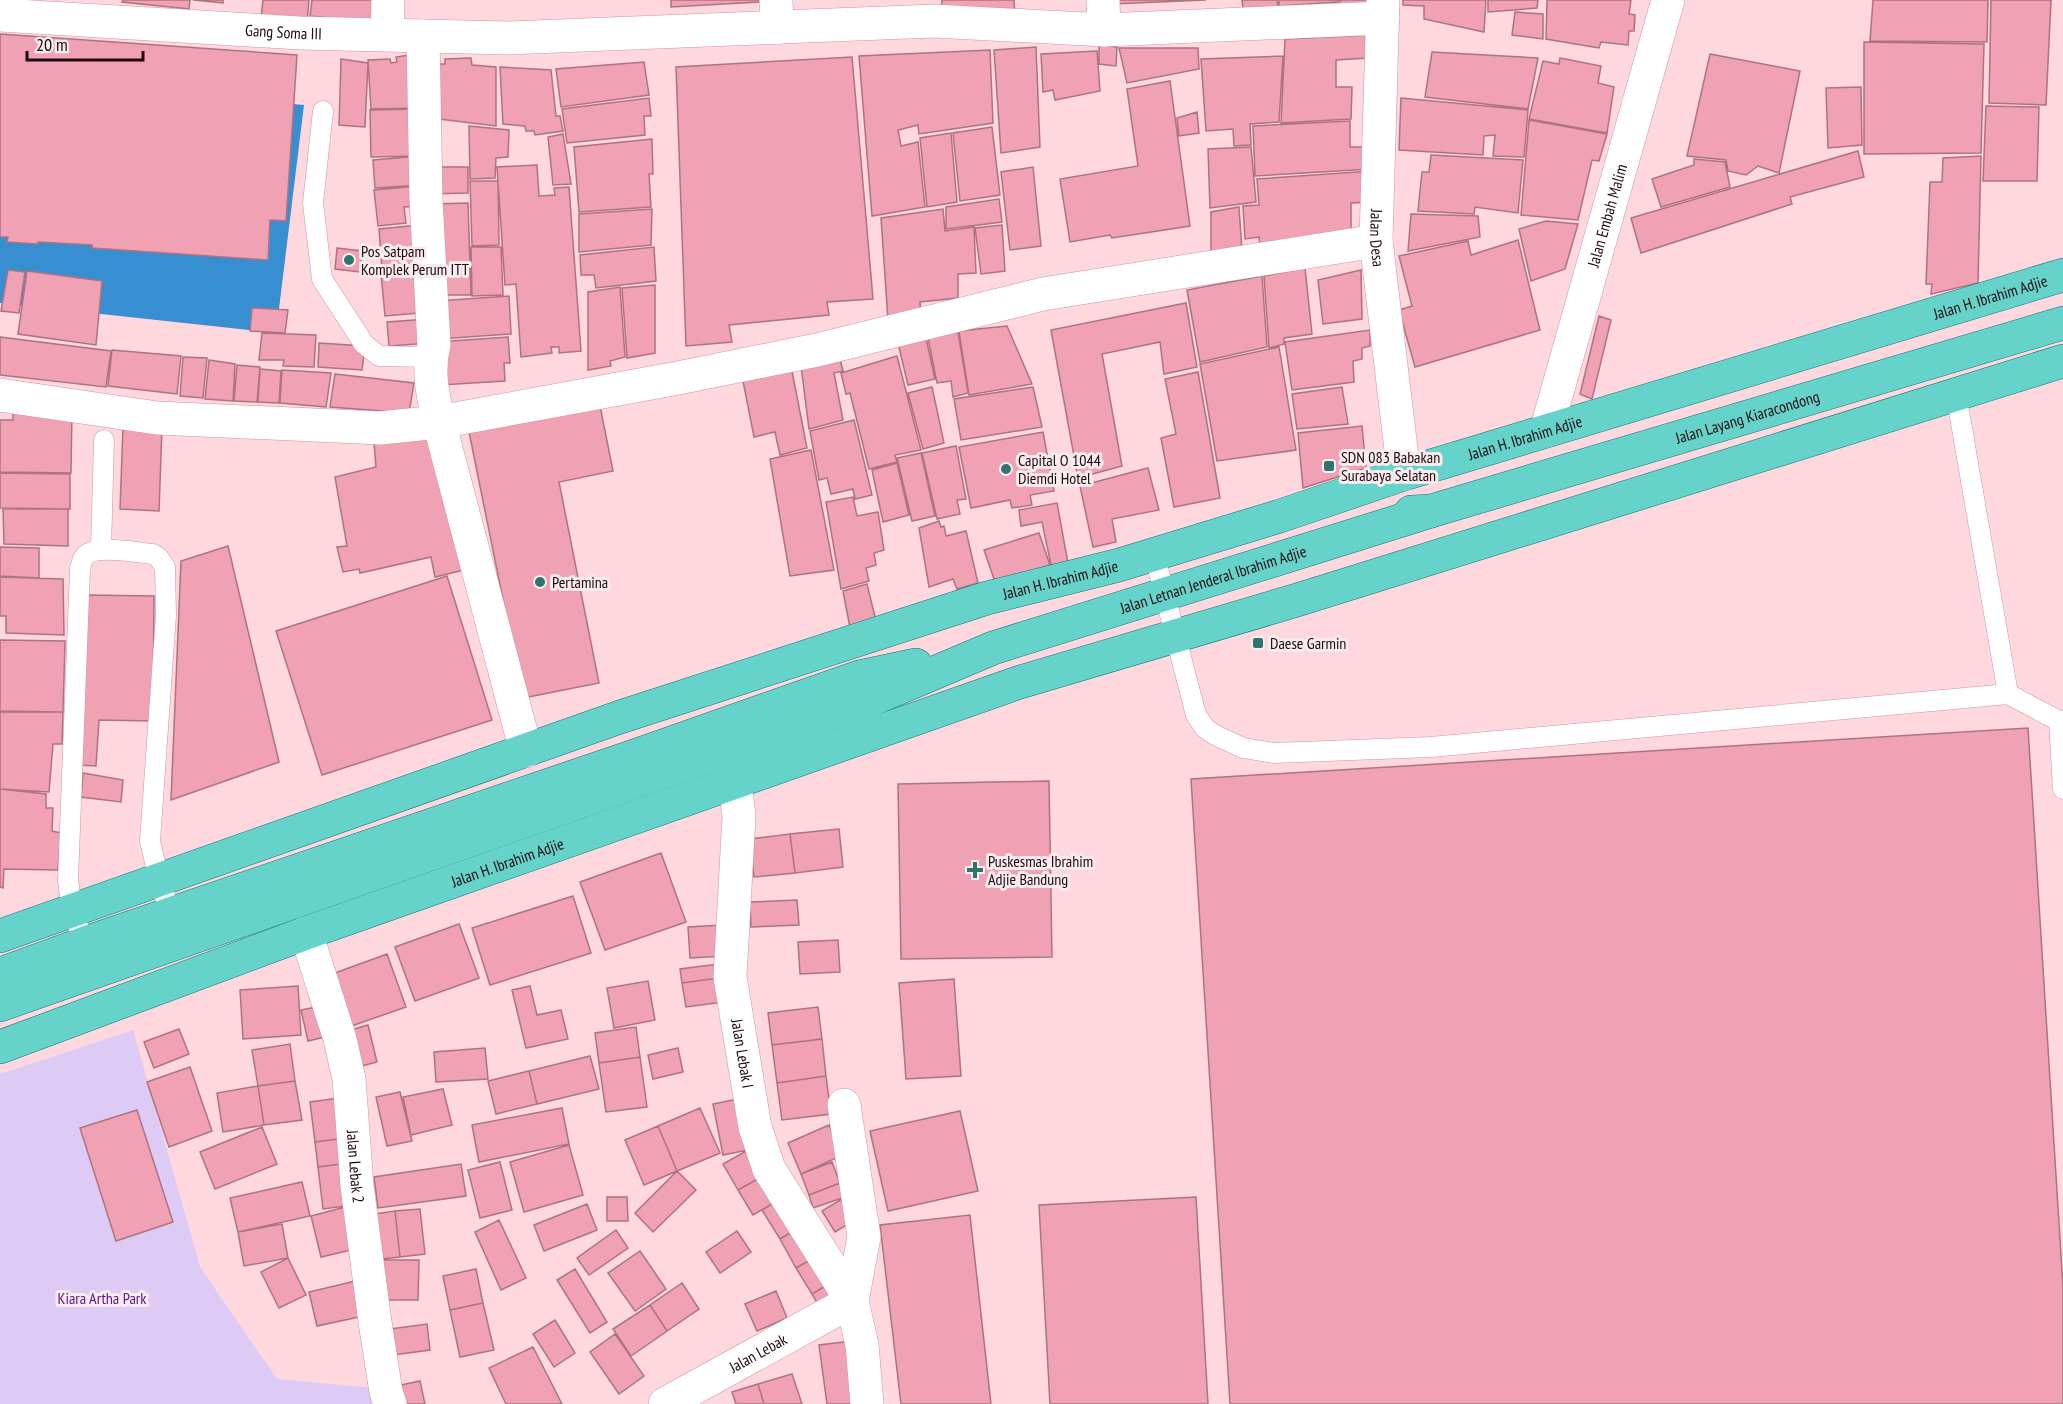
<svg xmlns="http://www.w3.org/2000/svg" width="2063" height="1404" font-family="'PT Sans Narrow',sans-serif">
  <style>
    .green { fill: #ddcbf5 }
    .water { fill: #378ed0 }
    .building { fill: #f0a1b3; stroke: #ad7380; stroke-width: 1.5 }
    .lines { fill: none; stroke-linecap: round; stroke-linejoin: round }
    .service-casing { stroke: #d194a1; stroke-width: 21 }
    .minor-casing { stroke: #d194a1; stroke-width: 34 }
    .primary-casing { stroke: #0a7871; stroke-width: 34 }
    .service { stroke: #fff; stroke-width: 20 }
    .minor { stroke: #fff; stroke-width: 33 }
    .primary { stroke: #66d3ca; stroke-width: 33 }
    .poi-dot { fill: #2e756d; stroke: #f9ecee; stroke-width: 2 }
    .labels { text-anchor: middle; stroke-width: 6; stroke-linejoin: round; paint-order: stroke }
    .street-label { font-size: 16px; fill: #1e080e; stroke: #f9ecee }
    .poi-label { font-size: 16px; fill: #1e080e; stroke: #f9ecee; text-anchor: start }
    .park-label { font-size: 16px; fill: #5e1094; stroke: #f9ecee }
  </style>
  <rect width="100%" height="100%" fill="#fed7df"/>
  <path class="green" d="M133 1030 200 1267 277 1379 385 1389 389 1404H0V1074Z"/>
  <path class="water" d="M0 77 304 105 276 333 0 303Z"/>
  <path class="building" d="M123 0H190L189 9 122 2Z
    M193 0H223V3Z
    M263 0H309L307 22 261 18Z
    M312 0H376L374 23 310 16Z
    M671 0H759V2L671 7Z
    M942 0H1014L1015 17 941 13Z
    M1111 0H1206L1111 4Z
    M1242 0H1277L1278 7 1243 8Z
    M1279 0H1339L1338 2 1279 6Z
    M1340 0H1373V2L1340 5Z
    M1403 0H1486L1484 32 1424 19V6L1403 5Z
    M1488 0H1538L1537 8 1488 12Z
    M1547 0H1631L1629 14 1635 15 1634 31H1629L1628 45 1601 42 1599 48 1546 39Z
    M1873 0H1988L1987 42 1870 41Z
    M1991 0H2051L2046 105 1989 103Z
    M1515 12 1543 14V39L1512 35Z
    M0 34 297 55 286 221 270 220 268 260 92 248V245L38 242V244L7 242 8 237H0Z
    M1370 35 1368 58 1336 60V87H1352L1351 119 1281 123 1285 39Z
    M1864 42 1984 44 1981 153 1864 154Z
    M1099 45 1117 47 1116 66 1099 64Z
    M1036 47 1040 147 1001 153 994 50Z
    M1119 48H1198L1199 69 1127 83Z
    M990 50 993 123 919 134 918 125 898 130 901 146 918 142 925 207 872 216 859 56Z
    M1097 51 1100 91 1055 100 1053 90 1043 92 1041 54Z
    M1432 52 1538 58 1528 109 1425 97Z
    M1710 54 1800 71 1779 173 1758 166 1746 175 1728 171 1726 160 1687 156Z
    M409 55 419 108 371 109 368 60 390 59 391 63 397 62 396 57Z
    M1283 56 1279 122 1250 124 1251 145 1234 146 1233 129 1206 131 1201 59Z
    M852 57 873 299 827 302 829 315 729 325 732 342 686 346 676 67Z
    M471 58 472 65 496 67V126L439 119 430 64H445V59Z
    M1560 58 1601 66 1598 83 1614 87 1607 133 1529 119 1543 61 1559 64Z
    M341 59 368 63 365 127 339 125Z
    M644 62 649 95 561 107 556 69Z
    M500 67 551 70 556 116H560L563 131 535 135 534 131H526L525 126 503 124Z
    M1170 81 1190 226 1112 238 1110 235 1070 242 1060 179 1138 166 1127 89Z
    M1861 87 1862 145 1828 148 1826 88Z
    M649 98 651 116H644L645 135 567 143 562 109Z
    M1401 98 1528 110 1524 157 1493 156 1495 135 1484 136 1483 155 1399 150Z
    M1986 106 2039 107 2037 181H1983Z
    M423 109 419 156 371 157 370 110Z
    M1197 112 1199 133 1179 136 1177 118Z
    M1529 120 1607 134 1599 161 1592 160 1578 220 1521 215Z
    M1350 121V147H1372L1371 169 1255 176 1253 126Z
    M469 126 509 130 508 157 496 158 495 178 470 179Z
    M992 127 1000 195 960 201 953 133Z
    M951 133 957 202 927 207 920 138Z
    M563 134 571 184 553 185 548 137Z
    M652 139 653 174H649L651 207 579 212 574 147Z
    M1251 147 1256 202 1210 208 1208 149Z
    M1858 151 1864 177 1790 197 1792 204 1641 253 1631 218Z
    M1431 155 1523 160 1518 213 1475 207 1474 214 1418 211 1422 172H1429Z
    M420 156 422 185 375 188 373 160Z
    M1981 156 1978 283 1931 294 1932 284H1926L1930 182H1942L1943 158Z
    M1694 159 1725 162 1730 187 1661 207 1652 179 1694 165Z
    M537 165 539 196 555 195 554 188 569 187 581 351 559 353V347H551L552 353 521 357 516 284 505 285 497 167Z
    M429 167H468V193L429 194Z
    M1033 167 1041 246 1010 250 1001 172Z
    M1371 171V202L1351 203V236L1260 246 1259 237 1245 239 1243 206 1259 205 1257 179Z
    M470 181H498L499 245 472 246Z
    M418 186 420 206 404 207 406 223 378 226 374 190Z
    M999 199 1002 222 946 229V207Z
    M468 203 471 295H438L430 204Z
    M1239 207 1242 251 1211 257V212Z
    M652 209 651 245 579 252V214Z
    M943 209 945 231 974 227 976 273 958 274V298L920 302 921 316 888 320 881 218Z
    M1411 214 1478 216 1480 237 1408 251Z
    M1546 221 1578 224 1565 269 1531 281 1519 229Z
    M419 225 423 265 382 269 379 229Z
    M1002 225 1005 271 981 274 975 228Z
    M1518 240 1540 330 1415 367 1399 310 1412 306 1399 256 1468 241 1471 255Z
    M471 247H501L503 295 472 296Z
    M654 247 656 281 596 288 594 275H581L580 255Z
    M337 248 362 251 360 272 335 269Z
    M1305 268 1312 334 1284 338V344L1269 348 1264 276Z
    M426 269 430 312 385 316 381 274Z
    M8 270 25 272 19 313 1 311Z
    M1361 270 1362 319 1323 324 1318 280Z
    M27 271 102 281 96 345 18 334Z
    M1262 276 1267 347 1200 362 1187 290Z
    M655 285V353L627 358 622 288Z
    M620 287 625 357 610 361 611 366 588 370V292Z
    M509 296 511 334 439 339 437 301Z
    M1186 303 1197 367 1164 374 1160 342 1102 354 1122 466 1078 478 1051 330Z
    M252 308 288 310 285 333 250 331Z
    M1599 316 1611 320 1592 399 1580 394Z
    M428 319 430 343 389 346 387 322Z
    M1007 326 1032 384 969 395 959 331Z
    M1370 330V346L1362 348V359L1353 361 1354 382 1292 390 1285 342Z
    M958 332 968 393 953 397 951 381 937 383 928 338Z
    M262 333 316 335 314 367 283 366 284 360H259Z
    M0 337 111 351 106 387 0 375Z
    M508 337 510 363H504L505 381 440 385 437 342Z
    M926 338 935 379 908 385 898 343Z
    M319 343 365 346 362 370 318 367Z
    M1279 347 1296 450 1217 461 1200 364Z
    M112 350 181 356 177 394 108 386Z
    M839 355 843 371 834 373 843 420 809 429 801 366Z
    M897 356 921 450 895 455 897 462 869 469 850 393 846 394 841 373Z
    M183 357 207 358 203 398 180 396Z
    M209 360 235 364 233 401 205 399Z
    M237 365 260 367 257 402 234 401Z
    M791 366 807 448 780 455 775 432 754 437 742 376Z
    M260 369 281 371 279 403 258 402Z
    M282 370 331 373 326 407 280 403Z
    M1198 372 1220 498 1174 507 1161 438 1176 434 1165 379Z
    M335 374 414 383 409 413 330 407Z
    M932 387 944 443 923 449 908 393Z
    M1033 387 1042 427 961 440 954 399Z
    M1342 387 1348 424 1297 429 1292 394Z
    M599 401 613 471 559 482 599 683 523 698 468 427Z
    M13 409 72 410 71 473 0 472V420H13Z
    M854 420 872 495 855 499 853 489 831 494 827 478 819 480 810 431Z
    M1362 426 1366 468 1303 488 1298 433Z
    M123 427 162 428 159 511 120 509Z
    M1043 432 1054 491 1030 495 1032 505 1012 508 1010 500 971 508 959 447Z
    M431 439 464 570 435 577 431 557 360 573 359 569 343 572 337 547 347 546 335 477 376 467 374 443Z
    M956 446 966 499 957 500 960 514 937 519 922 453Z
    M811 450 834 570 790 576 770 459Z
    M921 453 935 516 912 521 897 458Z
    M897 463 909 515 883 522 872 470Z
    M1148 468 1159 510 1112 519 1116 542 1093 547 1080 486Z
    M0 473 70 474V509L0 508Z
    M853 497 857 516 878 512 884 550 874 553 876 565 866 568 869 581 841 589 826 502Z
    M1057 503 1068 563 1051 565 1042 522 1021 526 1019 510Z
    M3 509H68V546L4 544Z
    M939 521 941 527 944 526 946 536 966 531 978 583 957 589 953 579 929 587 919 528Z
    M1039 533 1050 565 995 582 984 550Z
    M228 546 279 762 171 800 181 561Z
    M0 547 39 548V578L0 576Z
    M447 576 492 720 322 775 276 631Z
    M0 577 63 579 64 635 6 633V616H0Z
    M867 584 877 625 851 633 843 591Z
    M87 595 154 596 153 721 99 720 96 766 79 765Z
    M0 640 65 641 63 712 0 711Z
    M0 712H63L62 744H53L49 792 0 789Z
    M2028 728 2063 1287V1404H1230L1191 779Z
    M83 773 123 780 121 802 81 797Z
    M1049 781 1052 957 901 959 898 784Z
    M0 789 46 794V808H53L52 831 61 833 58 870 4 869 3 888 0 887Z
    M839 829 843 867 795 873 790 834Z
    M790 834 795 873 754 877 749 839Z
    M661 853 686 922 605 950 580 882Z
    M573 896 591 953 490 985 472 928Z
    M797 900 799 925 751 927 750 902Z
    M459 924 479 978 415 1001 395 947Z
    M722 925 724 956 690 958 688 927Z
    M838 940 840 972 800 974 798 942Z
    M387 954 406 1007 343 1029 324 977Z
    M718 964 719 978 682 983 680 969Z
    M719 978 723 1002 686 1007 682 983Z
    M954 979 961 1076 906 1079 899 983Z
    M648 981 655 1020 614 1028 607 988Z
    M298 986 301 1035 243 1039 240 990Z
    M530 986 537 1015 561 1010 568 1039 526 1048 512 990Z
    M326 1005 333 1035 308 1041 301 1010Z
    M818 1007 822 1039 772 1045 768 1013Z
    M368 1025 377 1062 350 1069 341 1033Z
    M636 1027 640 1057 599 1063 595 1033Z
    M179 1029 189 1054 154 1068 144 1042Z
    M822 1039 826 1076 777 1083 772 1045Z
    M290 1044 295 1081 258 1086 252 1050Z
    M485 1048 488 1079 436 1082 434 1052Z
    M678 1048 683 1072 653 1079 648 1055Z
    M590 1056 599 1089 537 1104 529 1071Z
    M640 1057 647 1107 606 1112 599 1063Z
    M190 1067 212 1131 169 1147 147 1082Z
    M529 1071 537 1104 496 1114 488 1081Z
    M826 1076 831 1114 782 1120 777 1083Z
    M295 1081 302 1120 264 1125 258 1086Z
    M258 1086 264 1125 223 1132 217 1093Z
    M443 1089 452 1125 411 1135 403 1097Z
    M400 1092 412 1141 387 1146 376 1097Z
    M339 1098 345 1138 315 1142 310 1102Z
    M738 1099 748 1150 723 1155 713 1104Z
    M562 1108 569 1144 479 1162 472 1125Z
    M700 1108 720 1153 677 1171 658 1126Z
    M137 1110 173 1222 116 1241 80 1128Z
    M960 1111 978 1191 888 1211 870 1131Z
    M829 1125 843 1155 801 1174 788 1143Z
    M658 1126 677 1171 644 1185 625 1140Z
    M262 1127 277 1164 215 1189 200 1152Z
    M345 1138 348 1163 318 1167 315 1142Z
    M569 1145 583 1195 524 1212 510 1162Z
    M748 1150 763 1176 738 1190 723 1164Z
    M500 1162 512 1210 480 1218 468 1170Z
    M832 1162 840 1183 809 1195 801 1174Z
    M348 1163 353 1205 323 1209 318 1167Z
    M461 1164 466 1196 378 1208 374 1177Z
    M677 1171 696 1190 653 1232 635 1213Z
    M763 1176 777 1201 753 1215 738 1190Z
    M302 1182 310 1216 238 1232 230 1198Z
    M840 1183 845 1197 813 1208 809 1195Z
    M607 1197H627L628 1221H607Z
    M845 1197 858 1218 835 1232 822 1211Z
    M1196 1197 1208 1404H1050L1039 1205Z
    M777 1201 795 1230 780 1239 762 1210Z
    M587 1204 597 1230 544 1251 534 1225Z
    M353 1205 364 1247 321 1257 311 1216Z
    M420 1209 425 1254 400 1257 395 1211Z
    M395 1211 400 1257 373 1260 368 1215Z
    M970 1215 991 1404H901L880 1225Z
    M499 1220 526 1278 501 1290 475 1232Z
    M282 1224 288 1258 244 1266 238 1232Z
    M616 1230 628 1248 589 1275 577 1258Z
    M795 1230 812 1259 796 1268 780 1239Z
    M737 1231 751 1252 720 1273 706 1252Z
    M640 1251 666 1289 635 1311 608 1273Z
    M288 1258 306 1295 279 1308 261 1272Z
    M812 1259 827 1285 812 1294 796 1268Z
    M373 1260H419L418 1300H373Z
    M476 1269 483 1303 450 1310 443 1276Z
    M575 1269 607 1322 590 1333 557 1280Z
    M364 1279 373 1314 317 1326 309 1292Z
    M682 1283 699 1309 667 1331 650 1305Z
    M827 1285 839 1304 823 1313 812 1294Z
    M776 1291 787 1318 757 1331 745 1304Z
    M483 1303 494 1350 460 1357 450 1310Z
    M650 1305 667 1331 631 1356 613 1329Z
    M555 1320 575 1353 554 1367 533 1334Z
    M427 1324 430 1350 386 1356 383 1330Z
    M615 1334 644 1376 619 1394 590 1352Z
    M852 1341V1404H827L819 1345Z
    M533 1347 562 1404H506L489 1368Z
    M792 1374 802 1404H764L758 1384Z
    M420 1381 425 1404H399L396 1386Z
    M758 1384 764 1404H736L732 1392Z"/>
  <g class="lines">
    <g class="service-casing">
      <path id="service" d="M323 111 313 203 322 279 364 344 379 356 431 357
        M1956 394 2008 694
        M101 549 104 440
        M1154 553 1196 715 1205 728 1213 734 1243 748 1274 753 1431 747 2008 694 2059 721H2063
        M2059 721 2063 789
        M88 953 72 910 68 880 80 569C81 565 82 559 85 556 96 544 138 553 153 554L158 557 165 567 166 615 150 841 159 879 174 923"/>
    </g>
    <g class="minor-casing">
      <g id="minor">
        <path d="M776 0 777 28"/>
        <path d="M1103 0 1104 30"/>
        <path id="s1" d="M1383 0 1376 241 1404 474"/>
        <path id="s2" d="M0 15 300 33 507 38 934 21 1104 30 1383 18"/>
        <path d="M387 34 388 0"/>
        <path d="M423 36 426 200 434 345C427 372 433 396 439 422L526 751"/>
        <path d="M0 395 157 418 380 428 439 422 678 378 817 350 1043 294 1376 241"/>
        <path id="s3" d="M1546 431 1668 0"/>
        <path id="s4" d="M735 781 739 816 730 977 755 1127 769 1169 852 1301"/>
        <path id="s5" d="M306 933 340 1039 349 1079 357 1186 375 1322 386 1392 390 1404"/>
        <path d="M844 1105 864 1237 852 1301 862 1345 867 1404"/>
        <path id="s6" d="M665 1404 852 1301"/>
      </g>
    </g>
    <g class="primary-casing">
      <g id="primary">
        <path id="s7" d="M1411 512 1431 511 2063 323"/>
        <path id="s8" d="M0 936 620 717 987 598 1119 565 1280 516 1404 474 2063 275"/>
        <path d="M0 974 85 943 634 756 859 677 916 665"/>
        <path id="s9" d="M0 1005 868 701 993 648 1431 511"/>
        <path id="s10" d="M0 1047 306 933 1017 683 1297 600 2063 361"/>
      </g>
    </g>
    <use href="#service" class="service"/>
    <use href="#minor" class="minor"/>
    <use href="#primary" class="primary"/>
  </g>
  <g class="poi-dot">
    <circle cx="349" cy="260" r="6"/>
    <rect x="1323" y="460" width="12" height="12" rx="3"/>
    <circle cx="1006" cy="469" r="6"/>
    <circle cx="540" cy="582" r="6"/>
    <rect x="1252" y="637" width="12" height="12" rx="3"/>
    <path d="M972 861h6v6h6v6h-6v6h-6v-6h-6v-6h6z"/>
  </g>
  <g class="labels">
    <g class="street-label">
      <text dy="6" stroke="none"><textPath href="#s2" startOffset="284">Gang Soma III</textPath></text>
      <text dy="6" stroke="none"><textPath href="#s3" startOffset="224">Jalan Embah Malim</textPath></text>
      <text dy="6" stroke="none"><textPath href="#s1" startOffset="238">Jalan Desa</textPath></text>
      <text dy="6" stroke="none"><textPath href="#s8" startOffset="2091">Jalan H. Ibrahim Adjie</textPath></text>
      <text dy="6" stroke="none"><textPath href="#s7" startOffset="350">Jalan Layang Kiaracondong</textPath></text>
      <text dy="6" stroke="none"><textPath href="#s8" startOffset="1605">Jalan H. Ibrahim Adjie</textPath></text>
      <text dy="6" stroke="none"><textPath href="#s8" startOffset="1119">Jalan H. Ibrahim Adjie</textPath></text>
      <text dy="6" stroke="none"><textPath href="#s9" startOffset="1286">Jalan Letnan Jenderal Ibrahim Adjie</textPath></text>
      <text dy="6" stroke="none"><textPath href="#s10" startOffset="540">Jalan H. Ibrahim Adjie</textPath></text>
      <text dy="6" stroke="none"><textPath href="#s4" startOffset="274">Jalan Lebak I</textPath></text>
      <text dy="6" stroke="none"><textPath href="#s5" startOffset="240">Jalan Lebak 2</textPath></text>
      <text dy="6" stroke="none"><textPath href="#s6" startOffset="106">Jalan Lebak</textPath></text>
    </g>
    <g class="poi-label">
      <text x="361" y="257">Pos Satpam<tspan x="361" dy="18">Komplek Perum ITT</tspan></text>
      <text x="1341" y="463">SDN 083 Babakan<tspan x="1341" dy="18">Surabaya Selatan</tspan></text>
      <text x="1018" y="466">Capital O 1044<tspan x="1018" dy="18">Diemdi Hotel</tspan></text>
      <text x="552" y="588">Pertamina</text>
      <text x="1270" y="649">Daese Garmin</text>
      <text x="988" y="867">Puskesmas Ibrahim<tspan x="988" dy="18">Adjie Bandung</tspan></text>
    </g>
    <g class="park-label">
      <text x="102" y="1304">Kiara Artha Park</text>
    </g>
  </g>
  <path d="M27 51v9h116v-9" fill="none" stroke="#1e080e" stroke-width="3"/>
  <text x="36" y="51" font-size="18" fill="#1e080e" stroke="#f9ecee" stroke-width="4.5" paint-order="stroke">20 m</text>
</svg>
